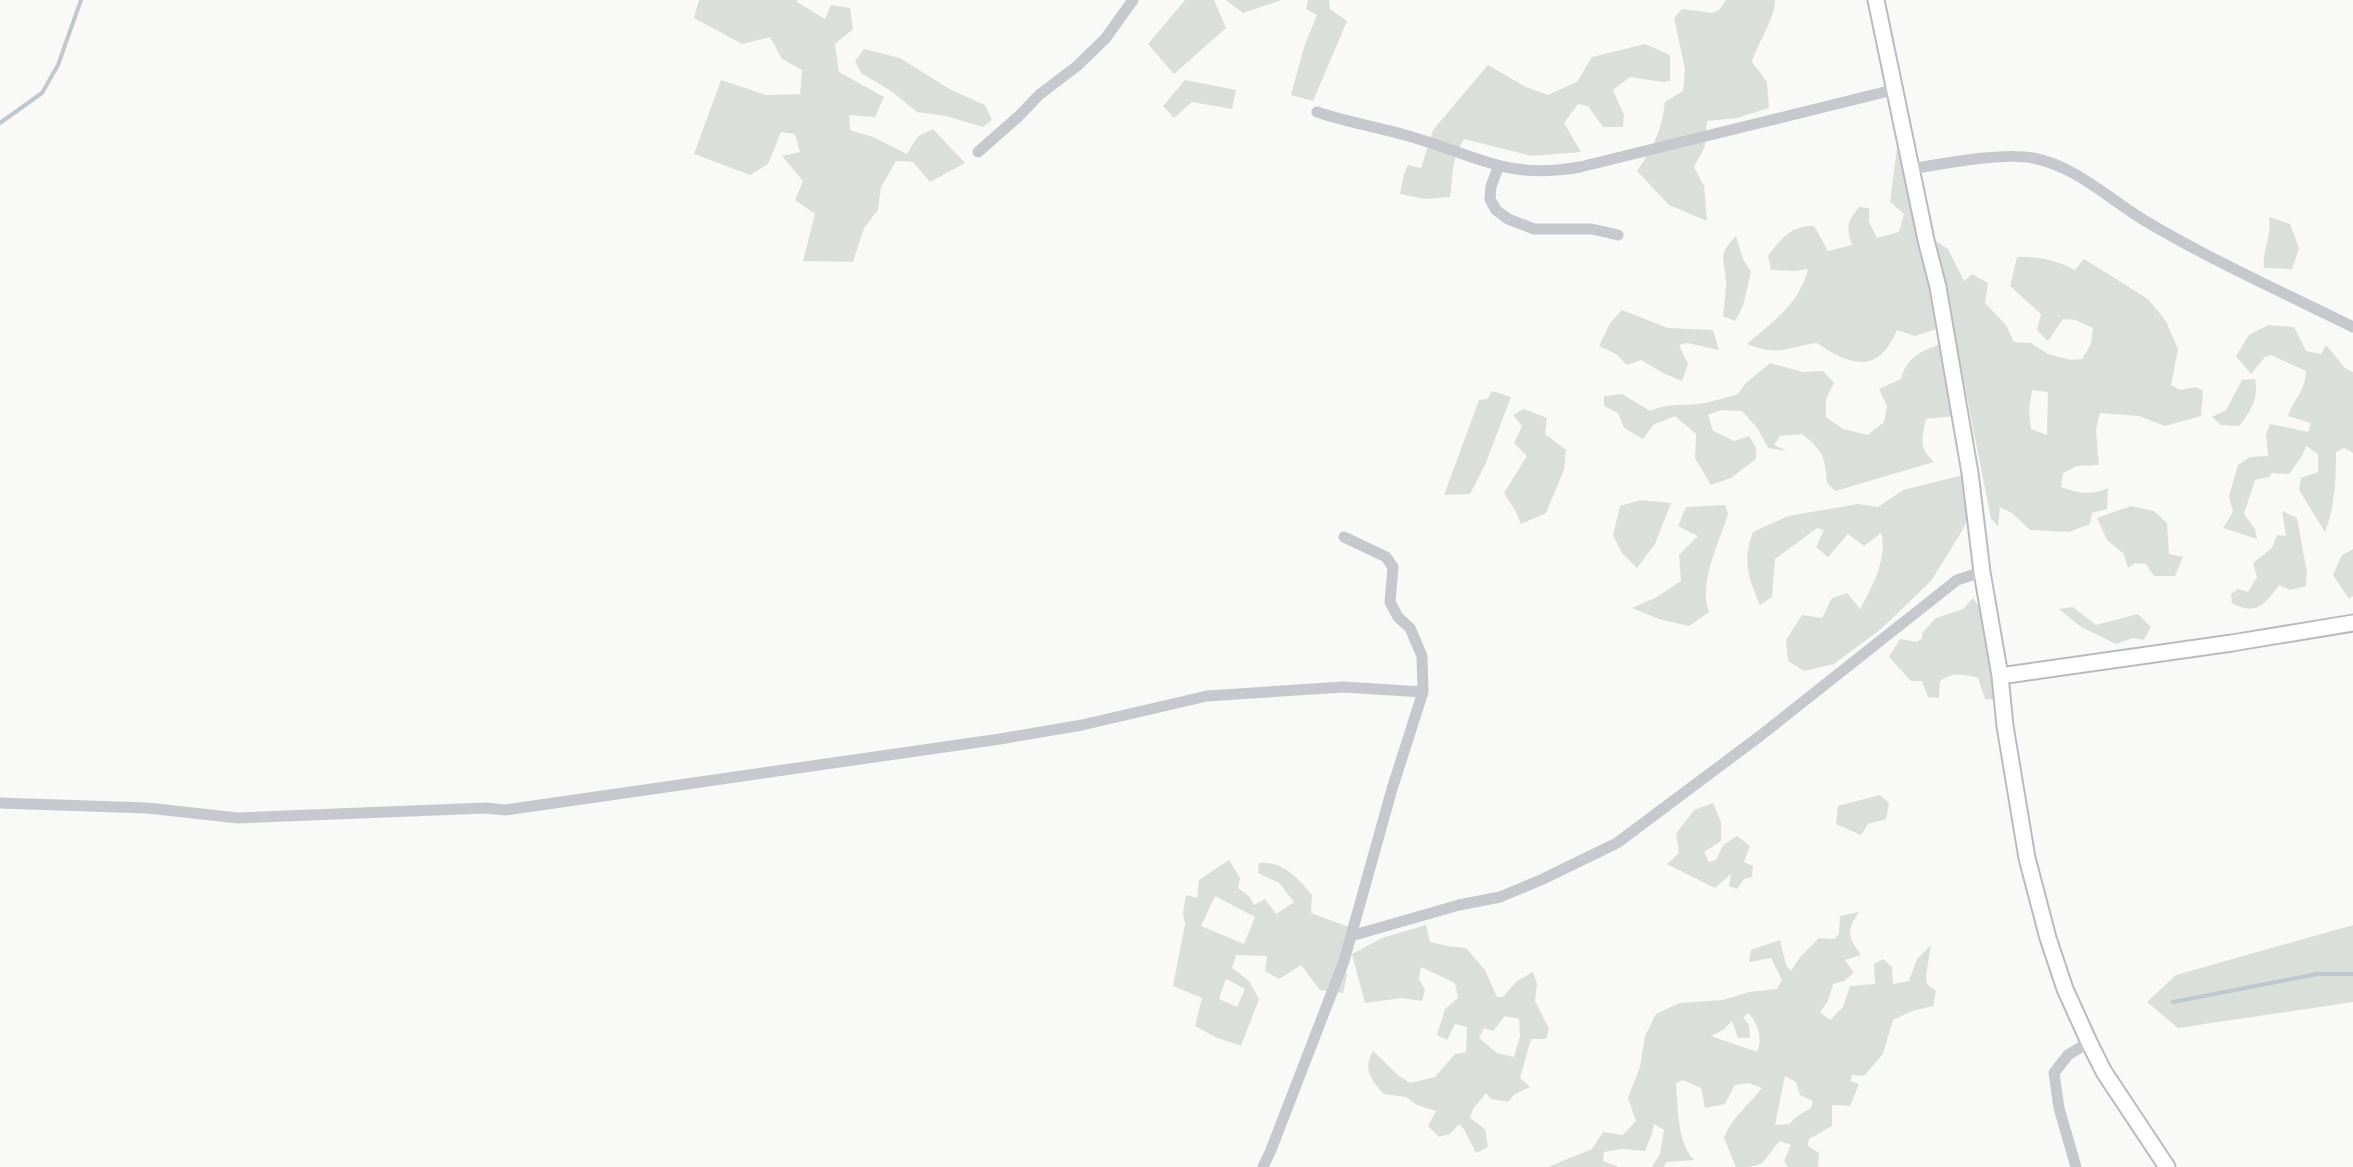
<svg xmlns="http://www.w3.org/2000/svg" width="2353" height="1167" font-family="Signika,sans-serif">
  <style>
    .green { fill: #dae0d9; fill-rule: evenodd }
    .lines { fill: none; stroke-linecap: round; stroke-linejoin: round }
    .stream { stroke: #c0c7cd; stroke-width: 4 }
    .secondary-casing { stroke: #b9bbc1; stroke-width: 19 }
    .street { stroke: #c6c8cd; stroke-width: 11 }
    .secondary { stroke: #fff; stroke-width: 15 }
  </style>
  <rect width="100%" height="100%" fill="#f9f9f8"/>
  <path class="green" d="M699 0H797V2L825 19 831 5 850 8 853 29 835 44 839 72 884 97 875 117 849 115 850 130 873 137 907 154 918 136 933 129 965 163 930 182 913 162 896 161 881 187 878 210 864 228 853 262 803 261 815 214 795 200 803 181 782 156 800 152 795 134 781 132 768 164 750 175 694 154 721 80 766 95 800 94 802 70 782 59 770 37 742 44 694 18Z
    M1185 0H1214L1226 28 1174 74 1148 44Z
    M1226 0H1279V1L1243 13Z
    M1308 0H1329L1330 9 1347 21 1313 101 1291 95 1305 44 1317 15 1306 9Z
    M1726 0H1775C1775 19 1758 42 1752 62L1767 82 1769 108 1737 118 1707 121 1705 146 1694 167 1704 186 1707 221 1669 205 1637 171C1653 149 1662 129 1665 102L1683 91 1685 69 1674 18 1682 9 1713 13 1720 9Z
    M1645 44 1670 55V81L1662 82 1630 77 1613 90 1624 115 1623 127H1603L1588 106 1578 104 1564 123 1581 152 1532 156 1464 139C1450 162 1454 172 1450 197L1425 199 1400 194 1404 174 1408 165 1421 168 1433 130 1488 65 1526 87 1548 95 1577 82 1592 57Z
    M864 49 900 58 951 90 985 105 992 120 983 127 946 116 917 112 891 91 861 73 855 61Z
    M1185 80 1236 90 1232 109 1192 102 1174 118 1163 106Z
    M1897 148 1906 158 1922 252 1939 328 1915 336 1897 330C1878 375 1851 366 1817 343 1786 347 1779 357 1747 344 1773 322 1800 303 1808 269L1796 271 1771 270 1768 256C1781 239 1791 225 1814 226L1828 251 1852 245C1846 226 1847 223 1859 207L1869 208V222L1877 238 1899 232 1904 214 1890 202Z
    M2269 217 2290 224 2299 248 2292 269 2264 268C2262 250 2272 236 2269 217Z
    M1736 236 1743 259 1751 272 1743 306 1735 321 1723 316C1724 305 1726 293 1726 282 1725 258 1716 257 1736 236Z
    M1936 241 1948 249 1964 281 1972 274 1988 283 1985 303 2006 325 2014 342 2031 343 2048 354 2071 360 2082 359 2091 344 2093 328 2076 320 2063 319 2048 341 2037 330 2041 314 2010 286 2017 257C2037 256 2058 261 2075 270L2084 259 2148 299 2166 321 2178 349 2171 385 2180 390 2196 387 2203 391 2201 416 2165 426 2139 416 2100 413 2096 430 2099 465 2077 466 2063 473 2061 487C2077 493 2092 496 2108 488L2107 509 2092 513 2090 524 2069 532 2030 530 2012 513 2000 507 1998 526 1991 519ZM2032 390 2048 392 2047 435 2031 429 2029 409Z
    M1622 310 1668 328 1713 330 1719 350 1687 343 1679 345 1688 364 1682 381 1663 373 1641 360 1627 365 1616 354 1599 346 1610 323Z
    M2268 325 2294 327 2306 351 2321 354 2326 345 2346 369 2353 372V453L2344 448 2336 452C2336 480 2335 506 2325 532L2299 490 2301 478 2318 472V454L2306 446 2302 456 2289 474 2272 473 2269 477 2255 480 2244 514 2255 529 2257 539 2223 528 2233 512 2229 496 2238 465 2250 457 2268 456 2266 434 2270 424 2308 432 2311 423 2288 416C2295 397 2305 392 2306 371L2271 355 2265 357 2251 374 2236 356 2249 335Z
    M1941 344 1955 416 1926 419C1922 440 1918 446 1934 462L1835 491 1827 483C1825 457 1823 450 1802 434L1780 436 1774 445 1787 451 1768 448 1758 429 1742 411 1721 410 1708 415 1713 431 1734 441 1749 436 1756 448V459L1731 478 1711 485 1695 458 1696 434 1675 416 1653 425 1643 439 1624 428 1618 413 1604 406V396L1622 394 1650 411C1669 403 1678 406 1698 404 1711 402 1725 398 1738 394L1746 383 1770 363 1803 372 1823 371 1834 383 1826 399V417L1843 429 1868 435 1884 422 1887 406 1879 389 1901 379C1906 358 1921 351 1941 344Z
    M2255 379C2259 397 2251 411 2239 426L2221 425 2212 417 2226 410 2242 380Z
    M1492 391 1511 397 1485 465 1470 494 1444 495 1479 400 1487 399Z
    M1524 409 1547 418 1545 434 1566 450 1564 470 1546 513 1521 524 1515 510 1504 493 1527 456 1514 443 1522 426 1513 415Z
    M1967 474 1970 515 1962 531 1931 581 1881 629 1834 664 1804 671 1788 661 1786 640 1802 615 1822 618 1832 598 1847 593 1860 609C1872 588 1888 557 1881 533L1864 546 1848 534 1828 557 1816 547 1824 530 1817 528 1775 559 1772 597 1760 605C1748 577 1742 562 1753 532L1788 516 1858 504 1878 507 1903 490Z
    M1641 500 1671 503 1655 544 1637 568 1622 553 1613 535 1620 506Z
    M1725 505 1728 514C1719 543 1698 583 1709 612L1689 626 1659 619 1632 608 1657 597 1681 581 1679 555 1698 536 1678 526 1686 507Z
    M2131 506 2154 511 2167 523 2169 554 2183 557 2175 576H2154L2146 564 2135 563 2128 568 2124 554 2107 540 2097 518Z
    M2282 511 2297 518 2307 572 2306 586 2290 590 2279 585C2266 603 2256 617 2232 603L2231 594 2238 589 2248 592 2257 577 2253 563 2272 548 2277 535 2286 536Z
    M2353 549V596L2349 599 2333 575 2342 555Z
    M1973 598 1987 618 2001 700 1985 699 1978 678C1962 674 1954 672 1940 681L1939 698 1928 697 1922 681H1911L1889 657 1900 639 1917 642 1922 638V633L1936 618 1963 609Z
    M2073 607 2096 625 2138 614 2151 627 2144 640 2133 638 2116 644 2081 627 2059 609Z
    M1880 795 1889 803 1886 819 1868 824 1861 835 1836 824 1838 806Z
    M1713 803 1721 822V841L1704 852 1709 862 1716 860 1723 845 1737 836 1750 846 1744 862 1753 866 1752 877 1744 879 1737 889 1729 886 1731 874 1715 888 1667 864 1679 853 1676 834 1694 810Z
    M1229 860 1240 878 1238 888 1250 897 1254 905 1265 899 1276 914 1294 902 1279 883 1258 873 1259 863C1282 860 1298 878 1312 895L1311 913 1352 928 1341 958 1347 975 1343 993 1320 990 1301 965 1279 979 1265 971 1267 956 1236 955 1232 968 1249 981 1259 999 1241 1046 1215 1037 1195 1026 1202 998 1173 986 1185 924 1183 913 1186 895 1197 898 1199 880ZM1215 896 1255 917 1244 944 1201 926ZM1226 979 1245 989 1237 1007 1219 999Z
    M1859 912C1846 931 1848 937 1861 955L1845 960 1854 973 1844 981 1833 984 1828 1001 1820 1012 1830 1020 1843 1007 1850 986 1875 984 1874 964 1883 959 1892 967 1893 984 1909 981 1917 959 1931 945 1926 975 1927 984 1936 991 1933 1006 1912 1011 1893 1020 1883 1054 1864 1076 1852 1075 1850 1081 1859 1084 1850 1106 1832 1105V1126L1809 1139 1808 1146 1819 1153 1818 1167H1788L1784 1161 1791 1145 1780 1141C1760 1162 1769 1167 1736 1167L1724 1138C1731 1118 1749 1105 1762 1088L1749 1083 1735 1085 1725 1104 1705 1108 1701 1088 1683 1080 1676 1083C1678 1107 1677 1142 1694 1160L1666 1162 1664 1167H1652L1660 1154 1664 1130 1654 1124 1652 1134 1645 1151 1622 1149 1604 1152 1603 1161 1619 1167H1548L1592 1149 1603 1132 1623 1135 1636 1121 1628 1098 1640 1067 1645 1036 1656 1014 1679 1003 1723 1000 1749 992 1777 989 1782 980 1771 958 1749 962 1751 950 1780 940 1786 965 1791 971 1800 957 1819 938 1834 939 1839 934 1840 916ZM1748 1013C1758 1023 1763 1038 1757 1052L1711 1036 1723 1030 1732 1021 1738 1038H1750L1749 1025 1743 1018ZM1785 1076 1796 1082 1800 1095 1813 1101 1811 1108 1796 1117 1789 1124 1775 1125Z
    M1426 925 1430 942 1447 946 1466 948 1485 970 1497 997H1503L1517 981 1533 972 1537 984 1535 1001 1549 1029 1546 1039H1531L1520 1078 1530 1087 1515 1094 1508 1102 1491 1099 1486 1093 1473 1109 1470 1118 1485 1129 1488 1147 1476 1153 1464 1129 1459 1124 1450 1134 1439 1137 1428 1126 1436 1111 1417 1105 1406 1097 1384 1094C1372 1081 1362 1069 1373 1051L1399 1076 1410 1083 1435 1077 1455 1054 1466 1052 1467 1027 1455 1024 1447 1040 1437 1035 1445 1009 1458 998 1455 983 1421 967 1419 979 1425 990 1422 1001 1402 998 1365 1003 1352 954 1382 938ZM1505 1016 1519 1019 1520 1036 1514 1057 1497 1053 1479 1038 1484 1028 1493 1031Z
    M2353 925V1002L2178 1028 2147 1002 2176 975Z"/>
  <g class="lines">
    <path class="stream" d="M0 123 42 93 58 65 81 0
      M2173 1002 2317 974H2353"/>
    <g class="secondary-casing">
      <path id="secondary" d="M1876 0 1926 240 1938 287 1970 473 1982 572 2000 676 2005 726 2027 858 2048 938 2065 989 2089 1042 2104 1072 2167 1167
        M2000 676 2232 643 2353 623"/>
    </g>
    <path class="street" d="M1317 112C1350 123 1383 128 1415 138 1480 157 1508 180 1580 167L1893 90
      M978 152 1018 117 1039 95 1077 66 1105 39 1133 0
      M1498 168 1491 186 1490 199 1496 210 1508 219 1534 229H1592L1618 235
      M1910 169C1943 164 2002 152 2033 158 2076 166 2110 200 2147 222 2213 261 2284 293 2353 327
      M0 803 147 808 238 818 486 808 505 810 1000 739 1082 725 1207 696 1343 687 1423 692
      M1351 936 1459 905 1500 897 1543 879 1617 843 1760 736 1957 580 1982 572
      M1263 1167 1271 1150 1344 961 1392 789 1423 692 1422 656 1410 628 1398 617 1390 602 1393 567 1386 557 1344 537
      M2076 1167 2059 1108 2054 1073 2068 1055 2089 1042"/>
    <use href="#secondary" class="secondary"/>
  </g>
</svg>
